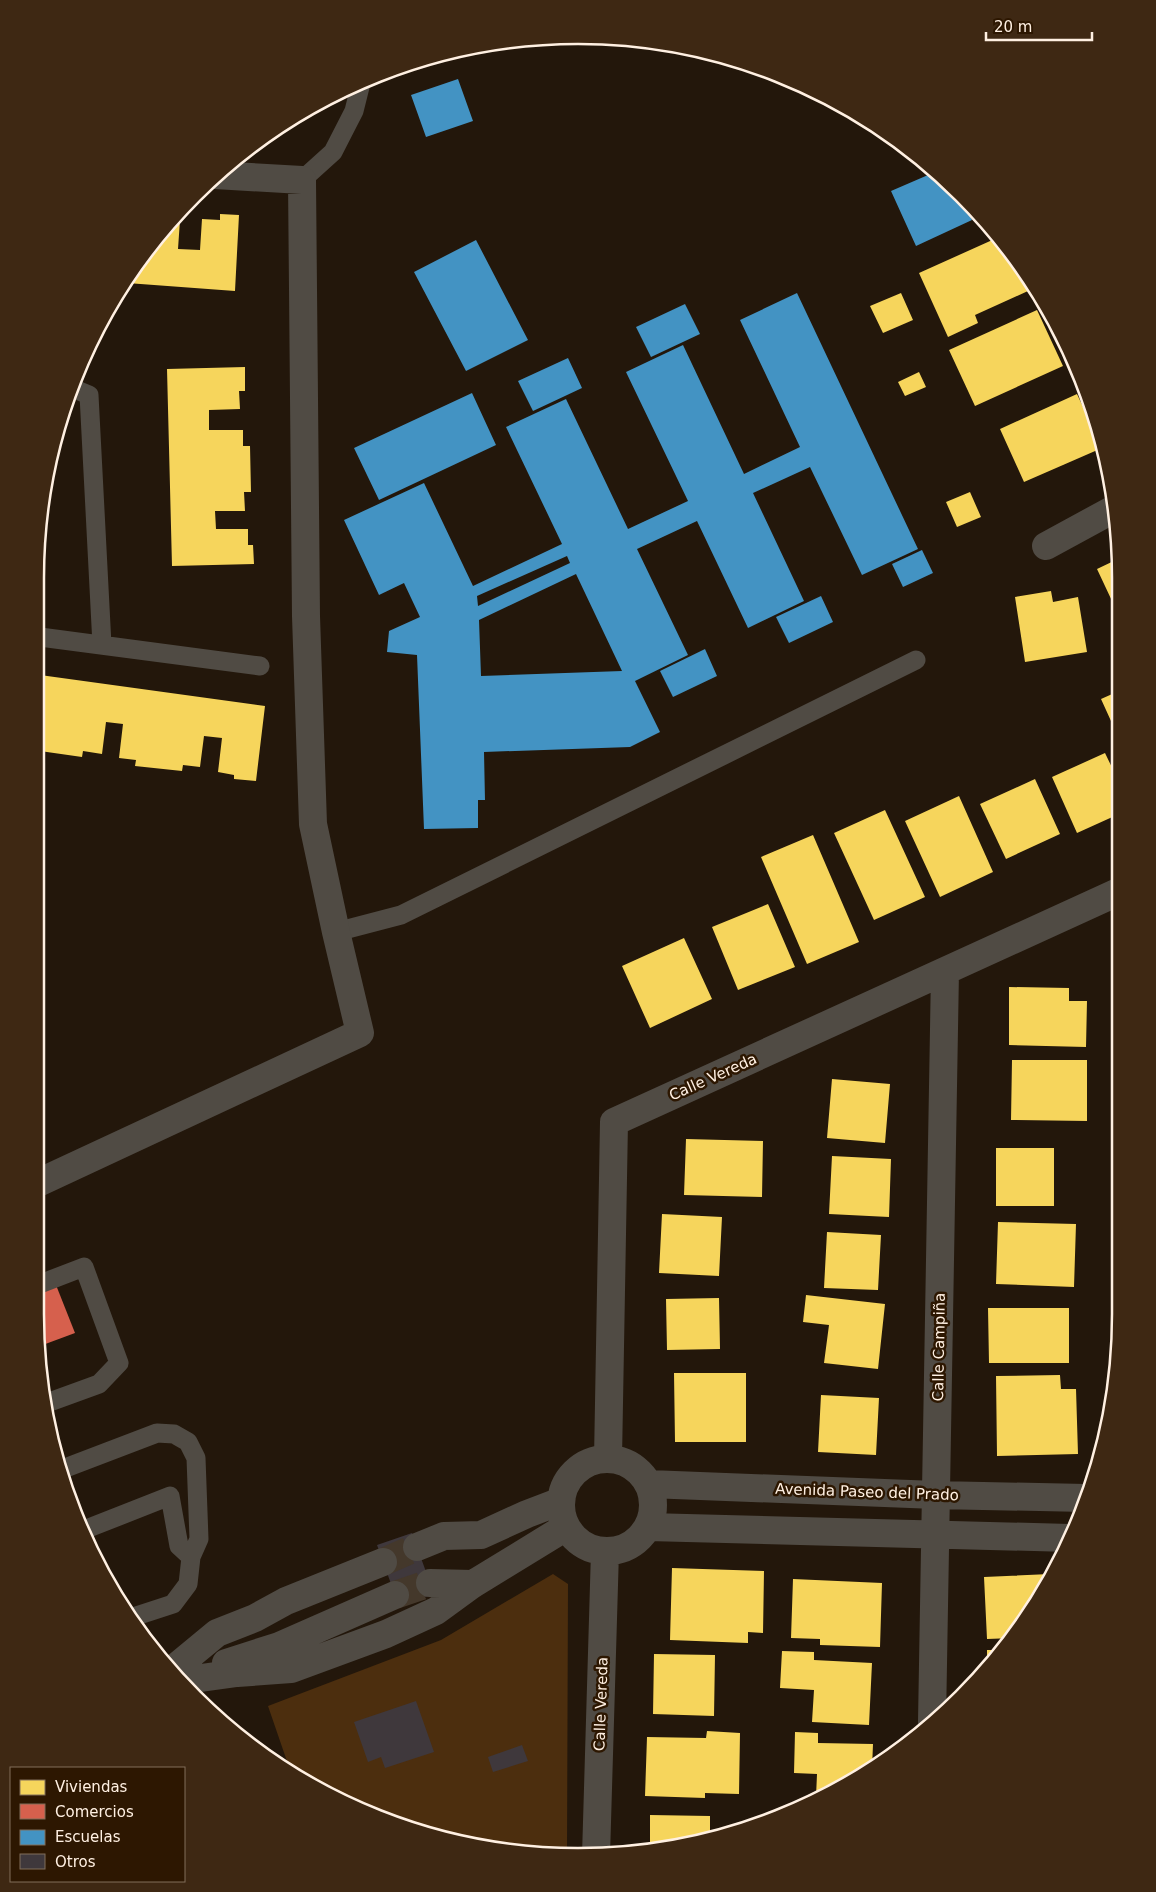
<svg xmlns="http://www.w3.org/2000/svg" width="1156" height="1892" font-family="'DejaVu Sans',sans-serif">
  <style>
    .green { fill: #4c2e0e }
    .homes { fill: #f6d55c }
    .shops { fill: #d6604d }
    .schools { fill: #4393c3; fill-rule: evenodd }
    .building { fill: #3f383c }
    .lines { fill: none; stroke-linecap: round; stroke-linejoin: round }
    .street-tunnel { stroke: #44382b; stroke-width: 28; stroke-dasharray: 28 14; stroke-linecap: butt }
    .lane { stroke: #504b44; stroke-width: 19 }
    .street { stroke: #504b44; stroke-width: 28 }
    .labels { text-anchor: middle; stroke-width: 5; stroke-linejoin: round; paint-order: stroke }
    .street-label { font-size: 15px; fill: #fff0e2; stroke: #2d1701 }
    .rim { fill: none; stroke: #fff0e2; stroke-width: 2.5 }
  </style>
  <rect width="100%" height="100%" fill="#23170b"/>
  <path class="green" d="M553 1574 568 1584 567 1856 472 1847 404 1828 291 1773 268 1706 441 1640Z"/>
  <path class="homes" d="M220 214 239 215 235 291 127 283 147 248 174 219 180 220 178 249 200 250 202 219 220 220Z
    M999 237 1011 255 1028 291 975 315 978 323 948 337 919 273Z
    M901 293 913 320 883 333 870 306Z
    M1037 310 1063 366 975 406 949 350Z
    M245 367V391H239L240 409 209 410V430H243V446H250L251 492H244L245 511H215L216 529H248V545H253L254 564 172 566 167 369Z
    M919 372 926 387 905 396 898 382Z
    M1077 394 1102 448 1024 482 1000 429Z
    M970 492 981 517 957 527 946 502Z
    M1120 558V618L1097 569Z
    M1051 591 1053 602 1078 597 1087 652 1025 662 1015 597Z
    M40 675 265 706 256 781 234 779V775L218 772 222 738 204 736 200 767 183 765 182 771 135 766 136 760 119 758 123 724 106 722 102 754 83 751 82 757 40 751Z
    M1119 691V717L1111 721 1101 699Z
    M1105 753 1119 782V814L1077 833 1052 777Z
    M1035 779 1060 834 1006 859 980 804Z
    M959 796 993 872 940 897 905 821Z
    M885 810 925 897 874 920 834 833Z
    M813 835 859 942 807 964 761 857Z
    M768 904 795 967 738 990 712 927Z
    M684 938 712 999 650 1028 622 966Z
    M1009 987 1069 988V1001H1087L1086 1047 1009 1045Z
    M1012 1060H1087V1121L1011 1120Z
    M832 1079 890 1084 885 1143 827 1138Z
    M686 1139 763 1141 762 1197 684 1195Z
    M996 1148H1054V1206H996Z
    M832 1156 891 1159 889 1217 829 1214Z
    M662 1214 722 1217 719 1276 659 1273Z
    M998 1222 1076 1224 1074 1287 996 1284Z
    M827 1232 881 1235 878 1290 824 1288Z
    M806 1295 885 1304 878 1369 824 1363 829 1325 803 1322Z
    M719 1298 720 1349 667 1350 666 1299Z
    M988 1308H1069V1363H989Z
    M674 1373H746V1442H675Z
    M1060 1375 1061 1389H1076L1078 1454 997 1456 996 1376Z
    M821 1395 879 1398 876 1455 818 1452Z
    M672 1568 764 1571 763 1633 748 1632V1643L670 1640Z
    M1050 1574 1013 1638 987 1639 984 1577Z
    M793 1579 882 1583 880 1647 820 1645V1639L791 1638Z
    M987 1650H1004L987 1670Z
    M782 1651 814 1652V1660L872 1663 869 1725 812 1722 814 1690 780 1688Z
    M654 1654 715 1655 714 1716 653 1714Z
    M707 1731 740 1733 739 1794 705 1793V1798L645 1796 647 1737 706 1738Z
    M795 1732 818 1733V1743L873 1744 872 1769 816 1797 817 1774 794 1773Z
    M650 1815 710 1816V1838L650 1852Z"/>
  <path class="shops" d="M56 1285 75 1333 40 1346V1291Z"/>
  <path class="schools" d="M458 79 473 121 426 137 411 95Z
    M935 172 962 197 972 220 916 246 891 191Z
    M476 240 528 340 466 371 414 272Z
    M797 293 918 549 862 575 810 467 753 493 804 601 748 628 697 521 637 549 688 655 635 681 660 732 630 747 484 752 485 800H478V828L424 829 417 655 387 652 389 631 420 617 404 583 379 595 344 520 424 483 473 586 562 544 506 427 566 399 628 529 688 501 626 372 683 345 744 474 800 447 740 320ZM567 556 570 563 478 606 477 596ZM576 574 622 671 481 676 479 620Z
    M685 304 700 334 651 357 636 327Z
    M568 358 582 388 533 411 518 381Z
    M472 393 496 445 379 500 354 448Z
    M922 550 933 573 903 587 892 564Z
    M821 596 833 622 789 643 776 617Z
    M705 649 717 676 673 697 660 671Z"/>
  <path class="building" d="M412 1533 434 1594 399 1606 377 1545Z
    M416 1701 434 1752 385 1768 381 1757 368 1762 354 1722Z
    M522 1745 528 1761 493 1772 488 1757Z"/>
  <g class="lines">
    <path class="street-tunnel" d="M383 1562 417 1547
      M395 1595 430 1583"/>
    <path class="lane" d="M302 180 333 152 354 111 361 83
      M72 388 89 395 102 645
      M40 637 260 666
      M336 932 401 915 916 660
      M40 1284 84 1267 119 1363 99 1384 44 1404
      M60 1470 157 1433 174 1434 188 1442 196 1458 199 1539 191 1557
      M81 1531 170 1496 179 1546 191 1557 188 1584 173 1604 130 1618"/>
    <path class="street" d="M1046 546 1114 509
      M40 1182 360 1033 336 932 313 824 306 616 302 180 215 175
      M608 1459 614 1122 1118 892
      M561 1505a46 46 0 1 1 92 0a46 46 0 1 1-92 0Z
      M649 1484 936 1495 1086 1498
      M648 1527 1070 1538
      M417 1547 444 1536 481 1535 527 1514 561 1501
      M430 1583 473 1584
      M226 1663 279 1646 395 1595
      M171 1671 217 1633 255 1618 286 1601 383 1562
      M179 1681 237 1673 291 1669 386 1634 436 1611 473 1584 566 1527
      M932 1722 945 971
      M596 1856 605 1551"/>
  </g>
  <g class="labels">
    <g class="street-label">
      <text transform="translate(713 1077) rotate(-24)" y="5">Calle Vereda</text>
      <text transform="translate(939 1347) rotate(-89)" y="5">Calle Campiña</text>
      <text transform="translate(867 1492) rotate(2)" y="5">Avenida Paseo del Prado</text>
      <text transform="translate(601 1704) rotate(-88)" y="5">Calle Vereda</text>
    </g>
  </g>
  <path d="M0 0H1156V1892H0ZM578 44H578A534 534 0 0 1 1112 578V1314A534 534 0 0 1 578 1848H578A534 534 0 0 1 44 1314V578A534 534 0 0 1 578 44Z" fill="#3e2813" fill-rule="evenodd"/>
  <path class="rim" d="M578 44H578A534 534 0 0 1 1112 578V1314A534 534 0 0 1 578 1848H578A534 534 0 0 1 44 1314V578A534 534 0 0 1 578 44Z"/>
  <rect x="10" y="1767" width="175" height="115" fill="#2d1701" stroke="#816e5b"/>
  <rect x="20" y="1780" width="25" height="15" fill="#f6d55c" stroke="#816e5b"/>
  <text x="55" y="1792" font-size="15" fill="#fff0e2">Viviendas</text>
  <rect x="20" y="1804" width="25" height="15" fill="#d6604d" stroke="#816e5b"/>
  <text x="55" y="1817" font-size="15" fill="#fff0e2">Comercios</text>
  <rect x="20" y="1830" width="25" height="15" fill="#4393c3" stroke="#816e5b"/>
  <text x="55" y="1842" font-size="15" fill="#fff0e2">Escuelas</text>
  <rect x="20" y="1854" width="25" height="15" fill="#3f383c" stroke="#816e5b"/>
  <text x="55" y="1867" font-size="15" fill="#fff0e2">Otros</text>
  <path d="M986 32v8h106v-8" fill="none" stroke="#fff0e2" stroke-width="2.5"/>
  <text x="994" y="32" font-size="15" fill="#fff0e2" stroke="#2d1701" stroke-width="4" paint-order="stroke">20 m</text>
</svg>
